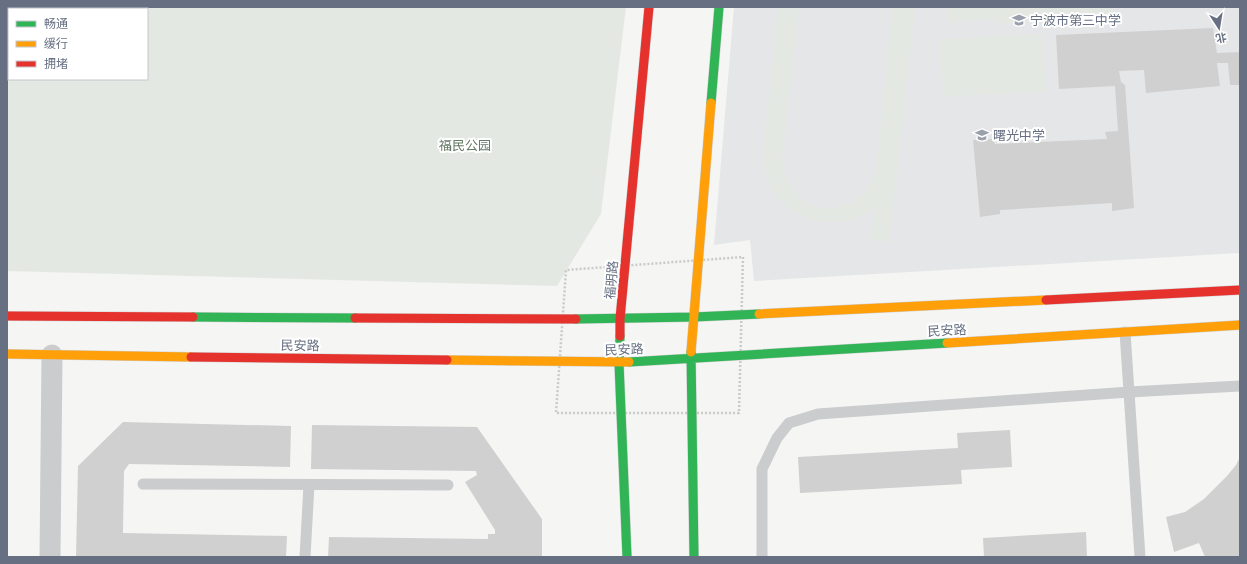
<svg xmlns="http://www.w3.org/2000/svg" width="1247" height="564" font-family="Quicksand,'Noto Sans SC',sans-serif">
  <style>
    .built { fill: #e5e6e7 }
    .green { fill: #e4e8e3 }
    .building { fill: #d0d0d1 }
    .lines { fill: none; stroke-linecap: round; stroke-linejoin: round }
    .fast-casing { stroke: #d1d1d2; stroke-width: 10 }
    .slow-casing { stroke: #d1d1d2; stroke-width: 10 }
    .jam-casing { stroke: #d1d1d2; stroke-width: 10 }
    .path { stroke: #cacaca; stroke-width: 2.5; stroke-dasharray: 2 2; stroke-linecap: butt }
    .lane { stroke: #cbccce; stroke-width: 11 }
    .street { stroke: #cbccce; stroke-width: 21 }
    .fast { stroke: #30b455; stroke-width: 9 }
    .slow { stroke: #ff9f0a; stroke-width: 9 }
    .jam { stroke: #e5322d; stroke-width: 9 }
    .labels { text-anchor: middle; stroke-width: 4; stroke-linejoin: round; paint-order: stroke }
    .poi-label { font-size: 13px; fill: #677083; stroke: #fff; text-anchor: start }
    .park-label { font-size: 13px; fill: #657a66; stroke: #fff }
    .street-label { font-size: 13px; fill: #677083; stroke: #fff }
  </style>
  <rect width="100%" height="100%" fill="#f5f5f4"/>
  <path class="built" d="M734 7H1240V253L754 281 750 240 714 245Z"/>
  <path class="green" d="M26 7H626L601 214 557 286 7 271V33L9 30V79H147V9H25Z
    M778 7H799L782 157C784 170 786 184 796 194 823 221 864 206 876 173L892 7H915L889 242 871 240 876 206C872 209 868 213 863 215 829 231 790 220 771 187 766 177 764 165 763 154Z
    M948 7H1112V13L996 24V18L949 23Z
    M1042 34 1046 91 944 97 938 39Z"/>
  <path class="building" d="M1213 28 1217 53 1240 52V85H1230L1228 63H1217L1220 86 1146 93 1144 70 1119 71 1121 82 1125 85 1134 208 1112 211V203L1000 210V214L980 217 973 140 993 139 995 144 1107 139 1105 132 1118 131 1115 86 1059 89 1056 35Z
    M123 422 291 426 290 467 129 464 124 471 123 533 287 536 286 557H76L78 466Z
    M312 425 477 427 542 519V557H328L329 537 488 539V534H495V530L465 482 477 475 476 471 311 469Z
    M1010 430 1012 467 961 470 962 484 800 493 798 457 958 448 957 433Z
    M1240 457V557H1205L1199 543 1174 552 1166 517 1185 512 1204 499 1227 476 1236 465Z
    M1086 532 1087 557H984L983 538Z"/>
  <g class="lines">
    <g class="fast-casing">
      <path id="fast" d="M711 103 719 7
        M193 317 355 318
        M576 319 694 317 759 314
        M620 336 619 363 627 557
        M691 352 694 557
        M629 362 947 343"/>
    </g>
    <g class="slow-casing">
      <path id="slow" d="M759 314 1046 300
        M947 343 1240 325
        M691 352 711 103
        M7 354 191 357
        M447 360 629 362"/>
    </g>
    <g class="jam-casing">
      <path id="jam" d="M1046 300 1240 290
        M7 316 193 317
        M355 318 576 319
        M620 336V319L649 7
        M191 357 447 360"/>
    </g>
    <path class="path" d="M743 257 739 413H556L566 270Z"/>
    <path class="lane" d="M1125 332 1140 557
      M143 484 448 485
      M305 557 309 485
      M762 557V469L777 438 789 423 818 414 1129 392 1240 386"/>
    <path class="street" d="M50 557 52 355"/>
    <use href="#fast" class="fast"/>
    <use href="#slow" class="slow"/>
    <use href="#jam" class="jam"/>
  </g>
  <defs>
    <g id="school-bare" transform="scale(1.08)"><path d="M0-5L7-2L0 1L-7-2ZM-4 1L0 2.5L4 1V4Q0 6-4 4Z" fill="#999fab" stroke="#fff" stroke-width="2.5" paint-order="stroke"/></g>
  </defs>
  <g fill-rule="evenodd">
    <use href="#school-bare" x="1019" y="20"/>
    <use href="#school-bare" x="982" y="135"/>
  </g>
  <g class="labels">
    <g class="poi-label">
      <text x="1030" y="25">宁波市第三中学</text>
      <text x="993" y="140">曙光中学</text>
    </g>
    <g class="park-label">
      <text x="465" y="150">福民公园</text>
    </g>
    <g class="street-label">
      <text transform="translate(611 280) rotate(-85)" y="5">福明路</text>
      <text transform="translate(947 330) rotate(-3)" y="5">民安路</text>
      <text transform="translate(300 345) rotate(1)" y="5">民安路</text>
      <text transform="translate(624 349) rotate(-2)" y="5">民安路</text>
    </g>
  </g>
  <rect width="1247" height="564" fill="none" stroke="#677083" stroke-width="16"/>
  <rect x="8" y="8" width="140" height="72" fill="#ffffff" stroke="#c2c6cd"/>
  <rect x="16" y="21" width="20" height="6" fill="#30b455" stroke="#c2c6cd"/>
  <text x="44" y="28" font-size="12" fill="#677083">畅通</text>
  <rect x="16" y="41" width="20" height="6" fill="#ff9f0a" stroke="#c2c6cd"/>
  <text x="44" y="48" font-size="12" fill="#677083">缓行</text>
  <rect x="16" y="61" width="20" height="6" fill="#e5322d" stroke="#c2c6cd"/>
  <text x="44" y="68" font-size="12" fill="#677083">拥堵</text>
  <g transform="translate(1219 28) rotate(168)" stroke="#ffffff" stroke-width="3" paint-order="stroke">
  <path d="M0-3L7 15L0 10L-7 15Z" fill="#677083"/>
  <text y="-6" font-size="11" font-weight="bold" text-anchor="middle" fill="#677083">北</text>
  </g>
</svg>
